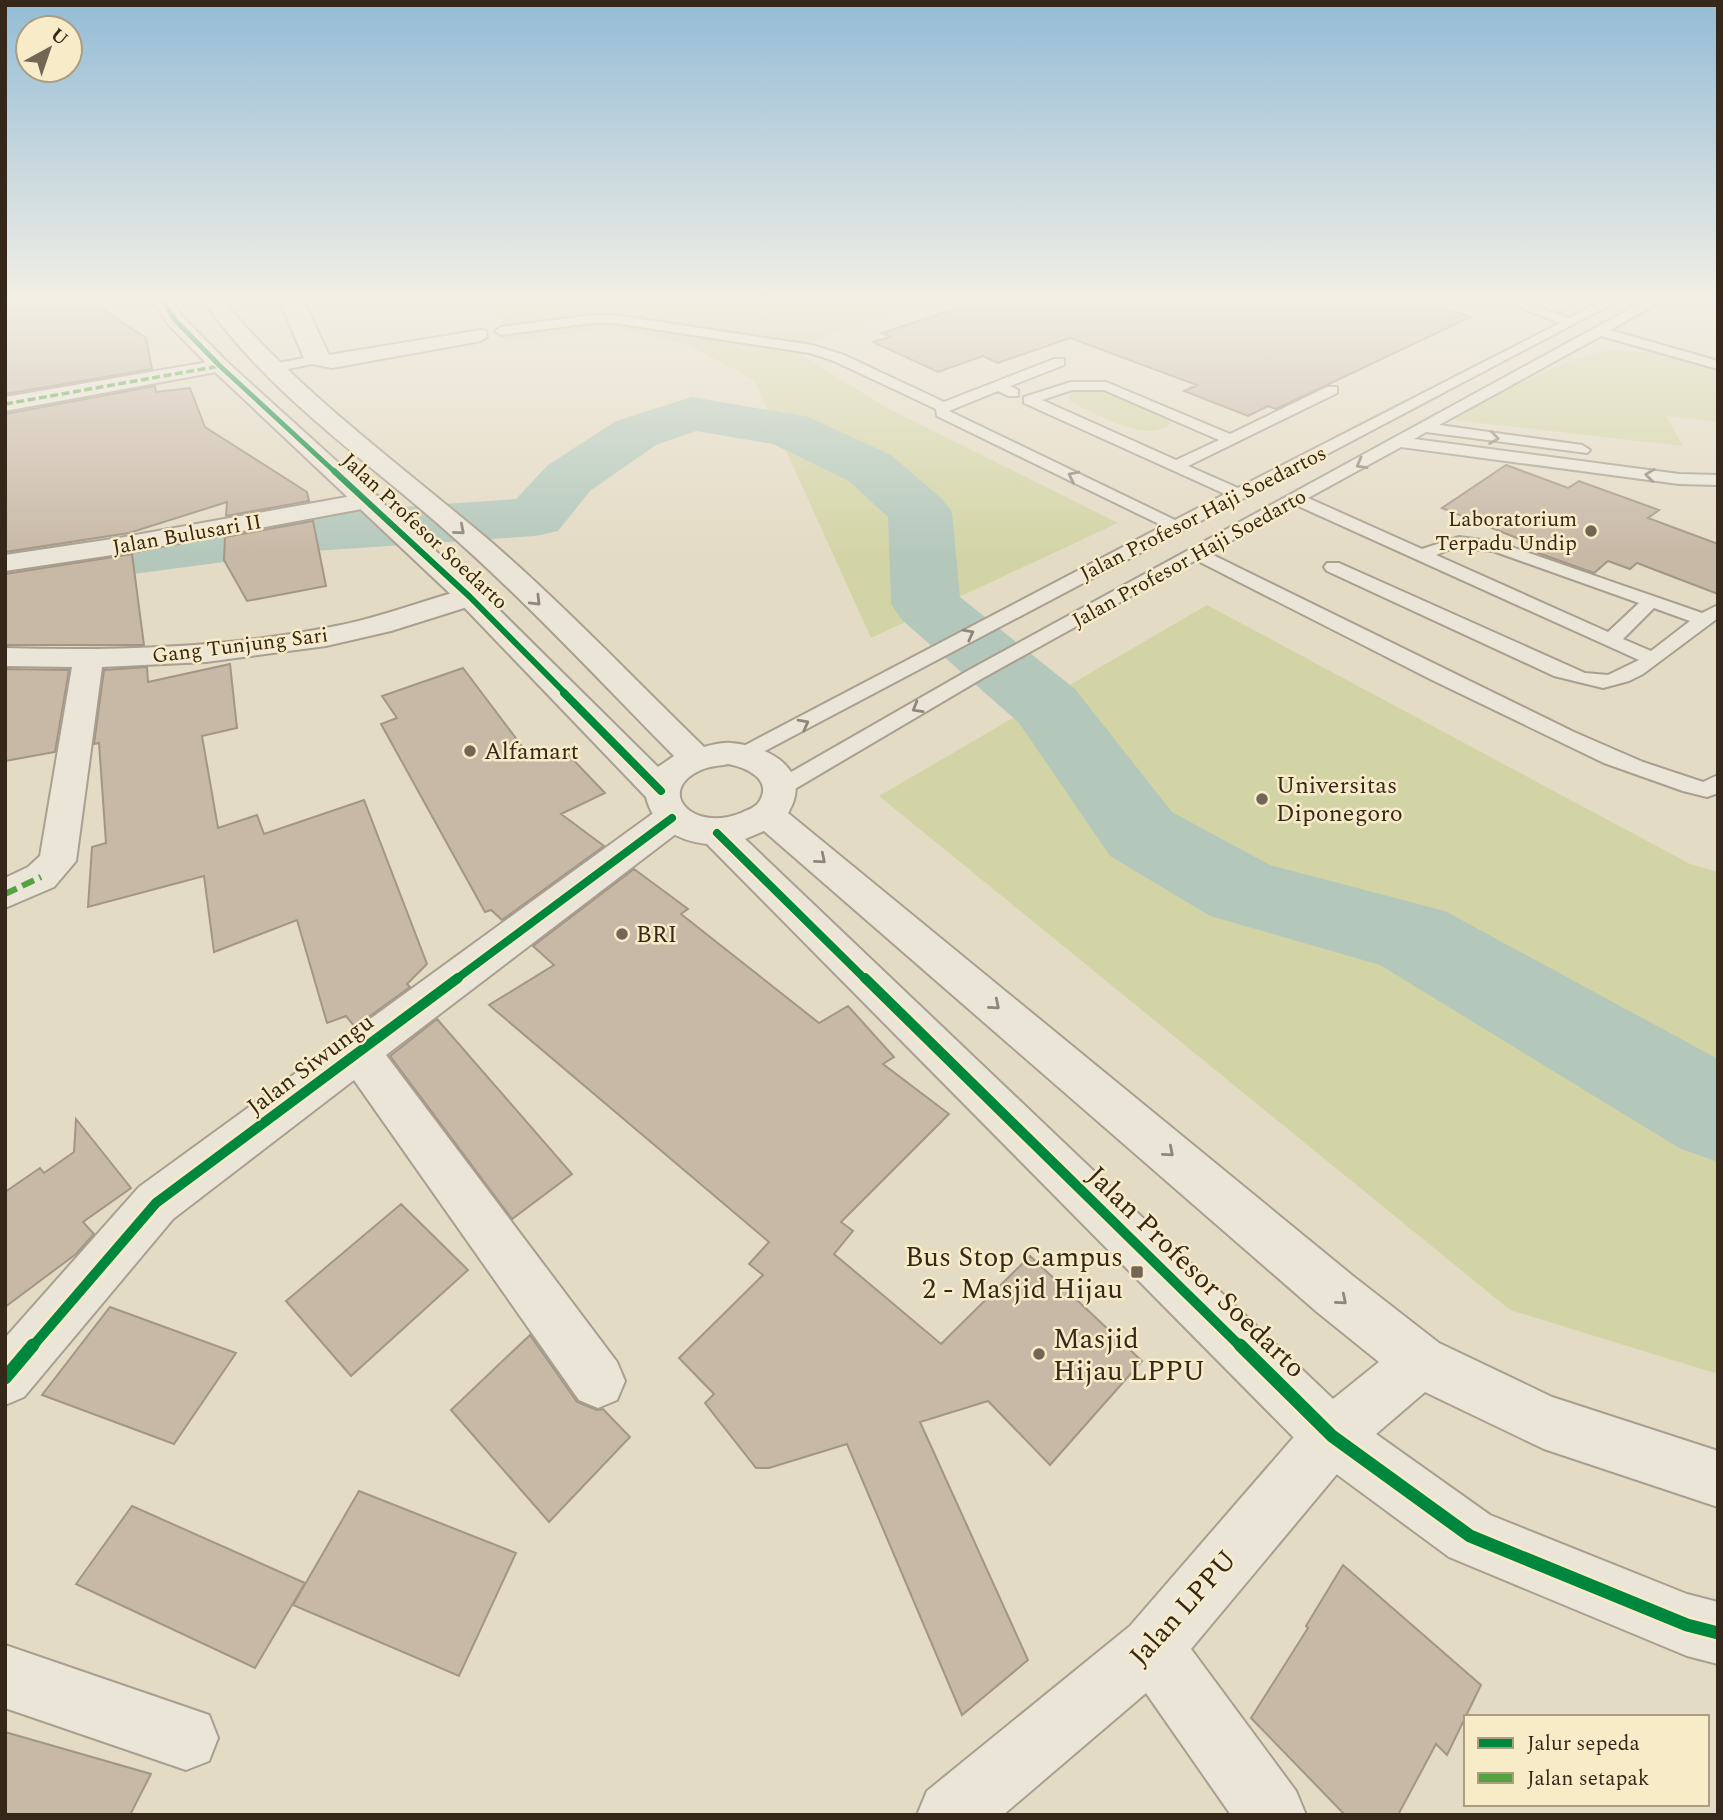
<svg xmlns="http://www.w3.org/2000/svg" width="1723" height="1820" font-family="Spectral,serif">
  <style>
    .green { fill: #d3d4a6 }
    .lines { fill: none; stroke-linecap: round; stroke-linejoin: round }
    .stream { fill: #b3c8bb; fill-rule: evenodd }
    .river { fill: #b3c8bb; fill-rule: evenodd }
    .building { fill: #c8b8a6; stroke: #a39685; stroke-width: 2 }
    .service-casing { stroke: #a89f90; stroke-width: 4 }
    .minor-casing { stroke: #a89f90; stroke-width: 4 }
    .tertiary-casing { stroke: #a89f90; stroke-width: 4 }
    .service { fill: #ebe5d8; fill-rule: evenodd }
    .minor { fill: #ebe5d8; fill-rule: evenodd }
    .tertiary { fill: #ebe5d8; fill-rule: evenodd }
    .quiet-far1 { stroke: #53a340; stroke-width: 3.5; stroke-dasharray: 8 3.5; stroke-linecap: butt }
    .quiet { stroke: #53a340; stroke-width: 6; stroke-dasharray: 13 6; stroke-linecap: butt }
    .cycleway-far4-casing { stroke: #f8ebc8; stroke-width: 8 }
    .cycleway-far3-casing { stroke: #f8ebc8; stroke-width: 10 }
    .cycleway-far2-casing { stroke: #f8ebc8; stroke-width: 12 }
    .cycleway-far1-casing { stroke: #f8ebc8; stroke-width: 15 }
    .cycleway-casing { stroke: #f8ebc8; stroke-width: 18 }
    .cycleway-far4 { stroke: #00873e; stroke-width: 5 }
    .cycleway-far3 { stroke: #00873e; stroke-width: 6 }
    .cycleway-far2 { stroke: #00873e; stroke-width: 8 }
    .cycleway-far1 { stroke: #00873e; stroke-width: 10 }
    .cycleway { stroke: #00873e; stroke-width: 13 }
    .oneway { stroke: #908678 }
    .poi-dot { fill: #726655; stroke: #f8ebc8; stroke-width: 2.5 }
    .labels { text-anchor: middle; stroke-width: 5; stroke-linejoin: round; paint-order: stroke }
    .far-street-label { font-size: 21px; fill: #352719; stroke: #f8ebc8 }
    .far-poi-label { font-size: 21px; fill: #352719; stroke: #f8ebc8; text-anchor: end }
    .poi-label { font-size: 24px; fill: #352719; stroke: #f8ebc8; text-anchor: start }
    .street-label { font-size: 24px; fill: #352719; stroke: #f8ebc8 }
    .near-poi-label { font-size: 28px; fill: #352719; stroke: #f8ebc8; text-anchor: end }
    .near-street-label { font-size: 28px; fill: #352719; stroke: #f8ebc8 }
  </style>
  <rect width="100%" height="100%" fill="#e4dbc5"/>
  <path class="green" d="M494 300H938L790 348 889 409 1118 523 871 638 754 380 689 345 615 328 506 342Z
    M1607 350 1654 353 1718 367V422L1666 416 1683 446 1454 420C1501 391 1553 364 1607 350Z
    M1077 389H1106L1164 414 1170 424C1146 445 1093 412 1069 401L1070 392Z
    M1207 605 1690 864 1718 872V1374L1510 1310 879 796Z"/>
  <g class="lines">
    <path class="stream" d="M1578 300H1588L1557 318 1550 316Z
      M1661 300H1672L1608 334 1601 332Z"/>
    <path class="river" d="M692 397 808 417 891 455 942 499 952 512 960 597 1075 689 1172 812 1270 865 1445 911 1718 1059V1162L1679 1148 1380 965 1210 916 1110 856 1019 723 901 619 891 604 888 517 849 481 773 444 696 431 656 445 590 491 558 531 535 536 299 552 5 591V551L299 514 516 499 548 465 616 421Z"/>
  </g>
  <path class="building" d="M5 300H89L146 338 152 369 5 394Z
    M982 300H1418L1471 317 1276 409 1268 406 1248 416 1184 391 1197 385 1070 338 998 363 983 356 938 372 873 342 890 337 882 333Z
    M155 386 156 392 190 388 205 427 307 492 309 501 226 516 227 502 129 533 5 552V414Z
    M1506 465 1568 488 1579 481 1659 510 1648 518 1718 544V594L1637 563 1630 569 1608 561 1594 573 1538 553 1542 548 1442 508Z
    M313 521 326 586 247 601 224 560 225 537Z
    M132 554 144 645H5V574Z
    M230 664 237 728 202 736 218 828 257 815 264 834 364 800 427 964 407 984 410 987 355 1027 346 1016 327 1023 297 920 214 952 204 876 88 907 92 847 106 843 99 743 94 744 104 670 147 667 148 682Z
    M463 668 533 761 562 748 605 793 561 814 604 846 502 920 491 910 485 912 381 724 397 718 382 696Z
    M5 669 69 670 55 752 5 761Z
    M634 869 688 909 681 914 819 1023 848 1006 894 1057 883 1064 949 1114 841 1222 853 1231 834 1254 941 1344 1030 1256 1142 1361 1050 1465 988 1401 920 1422 1028 1660 962 1715 847 1444 769 1468H756L705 1403 714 1394 679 1358 763 1275 749 1264 769 1242 489 1005 554 965 533 946Z
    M437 1019 572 1174 512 1219 390 1056Z
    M76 1119 131 1188 83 1222 94 1234 76 1254 5 1307V1192L40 1168 44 1173 74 1152Z
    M401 1204 468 1270 351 1376 286 1301Z
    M110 1307 236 1353 174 1444 42 1395Z
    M530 1335 577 1402 597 1410 603 1409 630 1437 549 1522 451 1410Z
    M359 1491 516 1553 459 1676 293 1605Z
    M132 1506 305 1583 255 1668 76 1584Z
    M1343 1565 1481 1685 1447 1755 1436 1744 1398 1815H1345L1251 1718 1308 1628 1306 1626Z
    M5 1732 151 1774 130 1815H5Z"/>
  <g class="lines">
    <g class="service-casing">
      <path id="service" d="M279 300H303L329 355 481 330 486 331 487 337 481 341 332 368 312 364 273 372 266 368 268 365 304 358Z
        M1500 300H1519L1569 318 1603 300H1619L744 762 736 760 733 755 736 750 1163 526 937 416 936 409 834 361 810 353 614 323H592L501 335 495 331 501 327 592 315H614L812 345 844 355 944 402 1054 359H1064V365L1010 386 1018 390V396H1008L998 391 949 411 1175 520 1225 494 1024 403V397L1071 382H1106L1230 434 1327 387H1337V393L1188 466 1238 488 1560 323ZM1072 390H1104L1219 440 1176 460 1042 400Z
        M1646 300H1662L1610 330 1718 361V369L1601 336 1439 425 1582 445 1590 450 1587 453 1426 432 1414 439 1679 474 1718 475V485L1679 484 1401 447 1308 498 1422 549 1459 537 1497 542 1702 613 1718 605V618L1643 674 1629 681 1603 688 1554 676 1327 571 1324 567 1327 563H1339L1585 673 1608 675 1639 660 1296 505 1209 553 1574 732 1643 762 1703 782 1718 775V793L1707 797 1683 791 1604 763 1432 680 1196 560 983 678 788 793 780 795 772 793 769 788 772 783 969 670ZM1453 548 1493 551 1639 603 1608 632 1436 555ZM1654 608 1690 621 1651 651 1623 639Z"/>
    </g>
    <g class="minor-casing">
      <path id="minor" d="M220 360 227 362 231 366 227 370 5 411V397Z
        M369 493 378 496 382 501 378 506 119 554 5 571V555L119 538Z
        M470 588 480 591 484 597 480 603 391 631 326 646 206 662 102 667 76 861 54 887 5 908V878L28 867 40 856 72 667 5 666V648C117 651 231 648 341 625 385 616 427 599 470 588Z
        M672 806 685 809 690 818 685 827 386 1055 617 1362 625 1381 617 1400 598 1408 579 1400 354 1080 173 1219 24 1397 5 1405V1338L139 1187 659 809Z
        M1332 1408 1352 1416 1360 1436 1352 1456 1191 1649 1296 1791 1306 1815H1231L1146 1693 1003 1815H917L927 1791 1130 1626 1312 1416Z
        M5 1645 209 1715 218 1738 209 1761 186 1770 5 1708Z"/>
    </g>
    <g class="tertiary-casing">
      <path id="tertiary" d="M153 300H172L182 316 227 362 480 591 658 767 674 756C598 679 525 600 444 529 361 456 267 392 203 300H222C300 393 398 463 490 541 565 606 633 678 704 747 712 745 722 742 731 743 769 746 814 770 788 813L1353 1276 1439 1343 1552 1397 1718 1451V1507L1544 1449 1425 1392 1376 1434 1490 1515 1687 1594 1718 1602V1664L1687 1656 1449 1557 1312 1456 707 844C677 841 653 826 646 797L460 603 213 370 168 324ZM728 764C745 767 774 779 759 802 755 808 747 810 741 813 691 833 655 790 701 770 709 766 720 766 728 764ZM764 831 1317 1312 1379 1362 1333 1399 745 839Z"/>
    </g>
    <use href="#service" class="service"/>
    <use href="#minor" class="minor"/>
    <use href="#tertiary" class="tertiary"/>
    <path class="quiet-far1" d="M5 404 220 366"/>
    <path class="quiet" d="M5 894 41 877"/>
    <g class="cycleway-far4-casing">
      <path id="cycleway-far4" d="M162 300 175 320 220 366 336 473"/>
    </g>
    <g class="cycleway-far3-casing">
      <path id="cycleway-far3" d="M334 471 470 597 566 694"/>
    </g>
    <g class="cycleway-far2-casing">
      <path id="cycleway-far2" d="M564 693 661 791
        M717 833 866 980
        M455 980 672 818"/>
    </g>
    <g class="cycleway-far1-casing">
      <path id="cycleway-far1" d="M865 978 1241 1347
        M32 1347 156 1203 458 978"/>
    </g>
    <g class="cycleway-casing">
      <path id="cycleway" d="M1240 1345 1332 1436 1470 1536 1687 1625 1718 1633
        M5 1378 33 1345"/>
    </g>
    <use href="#cycleway-far4" class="cycleway-far4"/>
    <use href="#cycleway-far3" class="cycleway-far3"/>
    <use href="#cycleway-far2" class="cycleway-far2"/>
    <use href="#cycleway-far1" class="cycleway-far1"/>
    <use href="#cycleway" class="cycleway"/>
  </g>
  <defs><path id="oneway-chevron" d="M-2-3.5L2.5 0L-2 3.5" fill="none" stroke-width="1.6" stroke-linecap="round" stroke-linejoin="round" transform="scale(1.75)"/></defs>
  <g class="oneway">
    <use href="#oneway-chevron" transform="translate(1494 438) rotate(8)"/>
    <use href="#oneway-chevron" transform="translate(1361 464) rotate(151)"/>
    <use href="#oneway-chevron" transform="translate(1650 475) rotate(-173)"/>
    <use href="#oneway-chevron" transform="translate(1073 476) rotate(-154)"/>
    <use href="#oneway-chevron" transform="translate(460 530) rotate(41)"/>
    <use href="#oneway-chevron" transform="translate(536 601) rotate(45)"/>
    <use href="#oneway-chevron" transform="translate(969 634) rotate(-28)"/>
    <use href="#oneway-chevron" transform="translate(917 708) rotate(150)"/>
    <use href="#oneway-chevron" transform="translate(804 724) rotate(-28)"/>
    <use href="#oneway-chevron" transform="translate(821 859) rotate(40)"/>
    <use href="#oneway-chevron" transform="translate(995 1005) rotate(40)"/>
    <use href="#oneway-chevron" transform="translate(1169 1152) rotate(41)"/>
    <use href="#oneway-chevron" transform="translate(1342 1300) rotate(40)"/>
  </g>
  <linearGradient id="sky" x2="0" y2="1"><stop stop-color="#93bcd6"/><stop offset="0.54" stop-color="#f3efe5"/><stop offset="1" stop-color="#f3efe5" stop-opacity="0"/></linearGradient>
  <rect width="1723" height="555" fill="url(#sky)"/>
  <g class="poi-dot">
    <circle cx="1591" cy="531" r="7"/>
    <circle cx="470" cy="751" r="7"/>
    <circle cx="1262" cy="799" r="7"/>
    <circle cx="622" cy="934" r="7"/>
    <rect x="1130" y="1265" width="14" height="14" rx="3.5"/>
    <circle cx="1039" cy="1354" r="7"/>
  </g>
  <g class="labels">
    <g class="far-street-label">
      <text transform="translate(1203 513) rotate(-27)" y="7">Jalan Profesor Haji Soedartos</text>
      <text transform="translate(425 531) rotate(43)" y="7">Jalan Profesor Soedarto</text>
      <text transform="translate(187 534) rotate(-10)" y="7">Jalan Bulusari II</text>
      <text transform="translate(1189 558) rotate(-29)" y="7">Jalan Profesor Haji Soedarto</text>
      <text transform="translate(240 645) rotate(-7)" y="7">Gang Tunjung Sari</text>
    </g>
    <g class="far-poi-label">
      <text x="1577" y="526">Laboratorium<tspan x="1577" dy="24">Terpadu Undip</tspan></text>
    </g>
    <g class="poi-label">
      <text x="484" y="759">Alfamart</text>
      <text x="1276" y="793">Universitas<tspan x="1276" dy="28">Diponegoro</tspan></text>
      <text x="636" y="942">BRI</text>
    </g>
    <g class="street-label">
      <text transform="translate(310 1064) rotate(-37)" y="8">Jalan Siwungu</text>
    </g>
    <g class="near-poi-label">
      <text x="1123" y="1266">Bus Stop Campus<tspan x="1123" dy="32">2 - Masjid Hijau</tspan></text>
      <text x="1053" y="1348" text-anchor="start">Masjid<tspan x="1053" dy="32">Hijau LPPU</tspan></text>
    </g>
    <g class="near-street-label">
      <text transform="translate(1197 1271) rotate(44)" y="10">Jalan Profesor Soedarto</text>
      <text transform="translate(1182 1607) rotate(-48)" y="10">Jalan LPPU</text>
    </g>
  </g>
  <rect width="1723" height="1820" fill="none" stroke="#352719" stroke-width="14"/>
  <rect x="1464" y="1715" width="245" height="91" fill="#f8ebc8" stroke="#aa9d82" stroke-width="2"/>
  <rect x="1478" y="1738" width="35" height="10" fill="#00873e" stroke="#aa9d82" stroke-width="2"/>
  <text x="1527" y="1750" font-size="21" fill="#352719">Jalur sepeda</text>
  <rect x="1478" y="1773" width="35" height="10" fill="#53a340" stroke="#aa9d82" stroke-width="2"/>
  <text x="1527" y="1785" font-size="21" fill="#352719">Jalan setapak</text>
  <g transform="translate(49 49) rotate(40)"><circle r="33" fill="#f8ebc8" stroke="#aa9d82" stroke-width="2"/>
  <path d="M0-5L12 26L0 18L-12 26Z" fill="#726655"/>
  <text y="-10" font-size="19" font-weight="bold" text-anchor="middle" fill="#352719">U</text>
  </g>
</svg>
